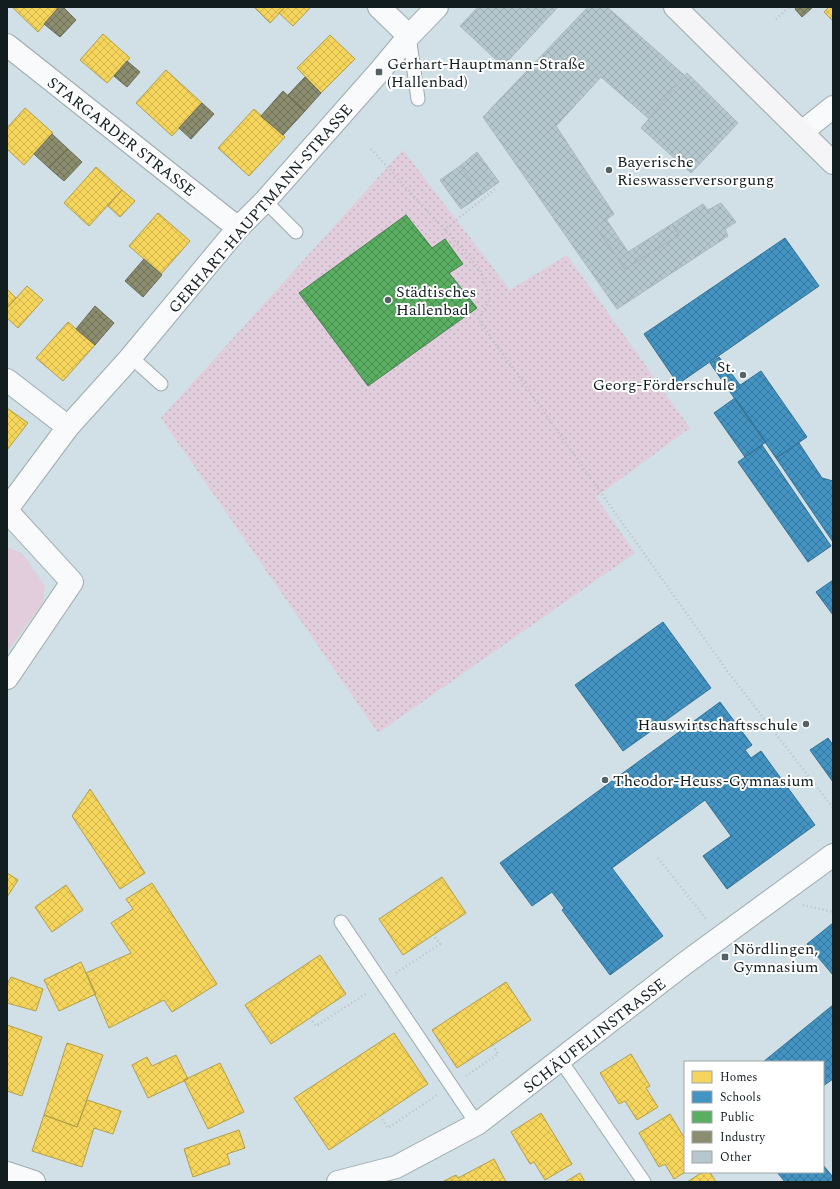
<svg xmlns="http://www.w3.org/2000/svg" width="840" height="1189" font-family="Spectral,serif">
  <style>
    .grass { fill: #e1cddb }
    .park { fill: url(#park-dots) }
    .homes { fill: url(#homes-cross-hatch); stroke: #b29e4a }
    .schools { fill: url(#schools-cross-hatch); stroke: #347092 }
    .public { fill: url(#public-cross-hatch); stroke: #44824e }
    .industry { fill: url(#industry-cross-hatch); stroke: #676b57 }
    .building { fill: url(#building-cross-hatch); stroke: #a9b6ba }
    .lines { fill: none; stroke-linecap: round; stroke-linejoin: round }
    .service-casing { stroke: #9daaae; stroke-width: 15 }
    .minor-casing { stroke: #9daaae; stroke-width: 24 }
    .secondary-casing { stroke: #9daaae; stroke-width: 24 }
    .path { stroke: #bac0c0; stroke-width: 2.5; stroke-dasharray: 1 3; stroke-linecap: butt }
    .service { stroke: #f8fafb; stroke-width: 13 }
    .minor { stroke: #f8fafb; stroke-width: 22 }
    .secondary { stroke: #f5f4f6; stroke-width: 22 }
    .poi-dot { fill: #546165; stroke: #fff; stroke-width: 1.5 }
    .labels { text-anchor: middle; stroke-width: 4; stroke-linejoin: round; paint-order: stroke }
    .poi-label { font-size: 16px; fill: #121d20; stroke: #fff; text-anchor: start }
    .street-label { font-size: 16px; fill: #121d20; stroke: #fff }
  </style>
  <defs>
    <pattern id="park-dots" width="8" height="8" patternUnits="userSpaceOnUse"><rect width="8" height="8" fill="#e1cddb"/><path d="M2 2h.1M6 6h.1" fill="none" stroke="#c0b0bc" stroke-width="1.8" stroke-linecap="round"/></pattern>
    <pattern id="homes-cross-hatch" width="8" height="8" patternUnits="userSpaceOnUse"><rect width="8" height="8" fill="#f6d55c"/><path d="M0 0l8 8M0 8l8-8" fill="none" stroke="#d2b650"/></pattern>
    <pattern id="schools-cross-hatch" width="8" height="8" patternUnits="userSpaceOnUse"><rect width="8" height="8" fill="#4393c3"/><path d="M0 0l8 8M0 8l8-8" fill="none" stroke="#37779e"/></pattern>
    <pattern id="public-cross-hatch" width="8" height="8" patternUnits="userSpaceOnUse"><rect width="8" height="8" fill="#5aae61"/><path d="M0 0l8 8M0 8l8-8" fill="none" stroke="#498d50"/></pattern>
    <pattern id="industry-cross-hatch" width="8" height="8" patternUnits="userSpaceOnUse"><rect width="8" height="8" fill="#8c8c6e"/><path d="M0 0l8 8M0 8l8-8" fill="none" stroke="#71725a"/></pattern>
    <pattern id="building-cross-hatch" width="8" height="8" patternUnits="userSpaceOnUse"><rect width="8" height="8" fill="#b5c8ce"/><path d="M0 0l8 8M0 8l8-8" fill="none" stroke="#9babb1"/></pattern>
  </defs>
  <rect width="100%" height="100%" fill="#d0e0e6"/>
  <path class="grass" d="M7 547 22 553 45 586 43 603 7 652Z"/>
  <path class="park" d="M403 150 510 290 567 255 690 428 596 497 635 553 378 733 161 418Z"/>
  <path class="homes" d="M12 7H59L38 32Z
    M254 7H285L270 23Z
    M285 7H311L293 26 279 13Z
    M829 7H833V21L824 12Z
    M103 34 130 58 107 83 80 60Z
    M330 35 355 59 321 93 297 68Z
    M166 70 202 103 172 136 136 103Z
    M25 108 53 133 24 165 7 149V128Z
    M254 109 285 137 249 176 218 148Z
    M96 167 122 190 89 226 64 203Z
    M122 190 135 201 120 217 108 206Z
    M158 213 190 241 161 274 129 246Z
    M27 286 43 300 18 328 7 318V308Z
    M7 289 16 298 7 308Z
    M68 322 95 345 63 381 36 358Z
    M7 408 28 423 7 450Z
    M90 789 145 873 120 889 72 816Z
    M7 873 18 880 7 897Z
    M442 877 466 913 403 955 379 919Z
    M152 883 217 984 172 1012 164 1000 109 1028 86 973 131 953 111 923 133 909 126 899Z
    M66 885 83 910 52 932 35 907Z
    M320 955 346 994 271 1044 245 1005Z
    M81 962 96 994 59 1011 44 980Z
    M11 977 43 989 36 1011 7 1003V984Z
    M506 982 531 1020 457 1068 432 1030Z
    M7 1025 42 1037 22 1096 7 1091Z
    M394 1033 428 1084 329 1150 294 1098Z
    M67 1043 103 1055 77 1127 44 1115Z
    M631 1054 650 1086 646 1088 658 1107 637 1120 625 1101 619 1104 600 1073Z
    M176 1055 188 1079 148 1098 132 1065 147 1057 152 1066Z
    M220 1063 244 1112 208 1129 184 1080Z
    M87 1100 121 1111 113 1134 94 1128 82 1167 32 1151 44 1115 77 1127Z
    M541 1113 572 1164 545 1180 534 1162 530 1164 511 1132Z
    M670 1114 685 1139V1172L674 1179 665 1164 659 1167 639 1133Z
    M239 1130 245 1148 227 1154 230 1164 193 1177 184 1149Z
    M494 1159 506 1182 444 1181 456 1175 458 1178Z
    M703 1172H710L716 1182H687Z
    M580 1173 585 1182H565Z"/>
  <path class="schools" d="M785 238 819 286 678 384 644 334Z
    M719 357 740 385 730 392 710 363Z
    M761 371 807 437 776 458 730 392Z
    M735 398 766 442 745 457 714 413Z
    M799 443 822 478 833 481V542L776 458Z
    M762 445 831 546 808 562 738 462Z
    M833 580V615L816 592Z
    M663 622 711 688 623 751 575 685Z
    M720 702 752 745 745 750 751 758 761 751 815 825 727 889 703 856 731 836 705 800 612 868 663 936 610 975 562 910 564 908 552 892 532 906 500 863Z
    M828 738 833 745V771L828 775 810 750Z
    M833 771V782L828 775Z
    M833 923V975L807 944Z
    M833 1005V1079L823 1086V1062H763Z
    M823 1165 833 1177V1182H785L777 1172H823Z"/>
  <path class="public" d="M406 215 432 248 445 239 463 264 449 273 477 308 368 386 299 293Z"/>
  <path class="industry" d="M59 7H63L76 20 60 37 44 24Z
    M797 7H813L802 17 795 9Z
    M127 61 140 72 127 87 114 76Z
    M305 77 321 93 305 111 288 95Z
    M283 91 305 111 283 135 261 116Z
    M202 103 214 114 191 139 179 128Z
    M52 134 68 149 49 168 34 154Z
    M68 149 82 162 64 181 49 168Z
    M144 259 162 275 143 297 125 281Z
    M95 306 114 323 95 345 76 329Z"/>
  <path class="building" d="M478 7H558L503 66 460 26Z
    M588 7H607L684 75 648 118 601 77 556 126 614 214 596 227 625 269 679 235 672 224 703 204 708 210 721 203 736 222 725 229 728 236 617 309 483 117Z
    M687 73 738 123 691 173 641 128Z
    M477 152 499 182 481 195 460 166Z
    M460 166 481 195 461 209 440 180Z
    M606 219 628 252 672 224 679 235 625 269 596 227Z"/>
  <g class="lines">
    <g class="service-casing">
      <path id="service" d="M409 36 418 99
        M265 201 296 232
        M131 357 161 384
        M341 922 477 1124
        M561 1061 644 1182"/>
    </g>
    <g class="minor-casing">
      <path id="minor" d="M379 7 409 36
        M7 45 238 228
        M802 132 833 107
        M7 380 68 427
        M7 509 68 427 131 357 238 228 265 201 379 72 409 36 437 7
        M7 511 72 582 7 678
        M7 1173 34 1182
        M338 1182 396 1167 477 1124 684 964 833 855"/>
    </g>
    <g class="secondary-casing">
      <path id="secondary" d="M675 7 833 163"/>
    </g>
    <path class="path" d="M776 19 789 7
      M371 149 480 269 490 300 478 319 728 672 833 808
      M444 230 495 189
      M658 858 707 920
      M803 905 833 912
      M396 973 440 944 433 935
      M310 1018 316 1026 367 993
      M466 1076 498 1054 492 1044
      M380 1116 388 1128 437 1095"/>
    <use href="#service" class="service"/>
    <use href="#minor" class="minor"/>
    <use href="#secondary" class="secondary"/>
  </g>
  <g class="poi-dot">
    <rect x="375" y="68" width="8" height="8" rx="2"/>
    <circle cx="609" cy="170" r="4"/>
    <circle cx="388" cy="300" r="4"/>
    <circle cx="743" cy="375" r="4"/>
    <circle cx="806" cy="724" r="4"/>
    <circle cx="605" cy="780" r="4"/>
    <rect x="721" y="953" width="8" height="8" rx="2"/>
  </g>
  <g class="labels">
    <g class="poi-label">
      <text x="387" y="69">Gerhart-Hauptmann-Straße<tspan x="387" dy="18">(Hallenbad)</tspan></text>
      <text x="617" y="167">Bayerische<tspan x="617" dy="18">Rieswasserversorgung</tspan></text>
      <text x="396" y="297">Städtisches<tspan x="396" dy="18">Hallenbad</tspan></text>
      <text x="735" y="372" text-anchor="end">St.<tspan x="735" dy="18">Georg-Förderschule</tspan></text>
      <text x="798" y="730" text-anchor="end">Hauswirtschaftsschule</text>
      <text x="613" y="786">Theodor-Heuss-Gymnasium</text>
      <text x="733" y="954">Nördlingen,<tspan x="733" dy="18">Gymnasium</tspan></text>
    </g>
    <g class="street-label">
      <text transform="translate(122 136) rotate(38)" y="6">STARGARDER STRASSE</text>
      <text transform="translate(260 208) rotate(-49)" y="6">GERHART-HAUPTMANN-STRASSE</text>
      <text transform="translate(594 1035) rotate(-38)" y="6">SCHÄUFELINSTRASSE</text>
    </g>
  </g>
  <rect width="840" height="1189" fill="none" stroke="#121d20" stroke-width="16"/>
  <rect x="684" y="1061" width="140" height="112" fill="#ffffff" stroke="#a0a5a6"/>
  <rect x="692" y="1071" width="20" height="12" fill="#f6d55c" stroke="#a0a5a6"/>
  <text x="720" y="1081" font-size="12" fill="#121d20">Homes</text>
  <rect x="692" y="1091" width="20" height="12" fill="#4393c3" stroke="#a0a5a6"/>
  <text x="720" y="1101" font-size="12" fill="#121d20">Schools</text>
  <rect x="692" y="1111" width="20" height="12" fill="#5aae61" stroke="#a0a5a6"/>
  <text x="720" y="1121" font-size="12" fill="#121d20">Public</text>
  <rect x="692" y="1131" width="20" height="12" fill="#8c8c6e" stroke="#a0a5a6"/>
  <text x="720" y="1141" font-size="12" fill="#121d20">Industry</text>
  <rect x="692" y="1151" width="20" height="12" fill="#b5c8ce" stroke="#a0a5a6"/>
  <text x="720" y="1161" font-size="12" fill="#121d20">Other</text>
</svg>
